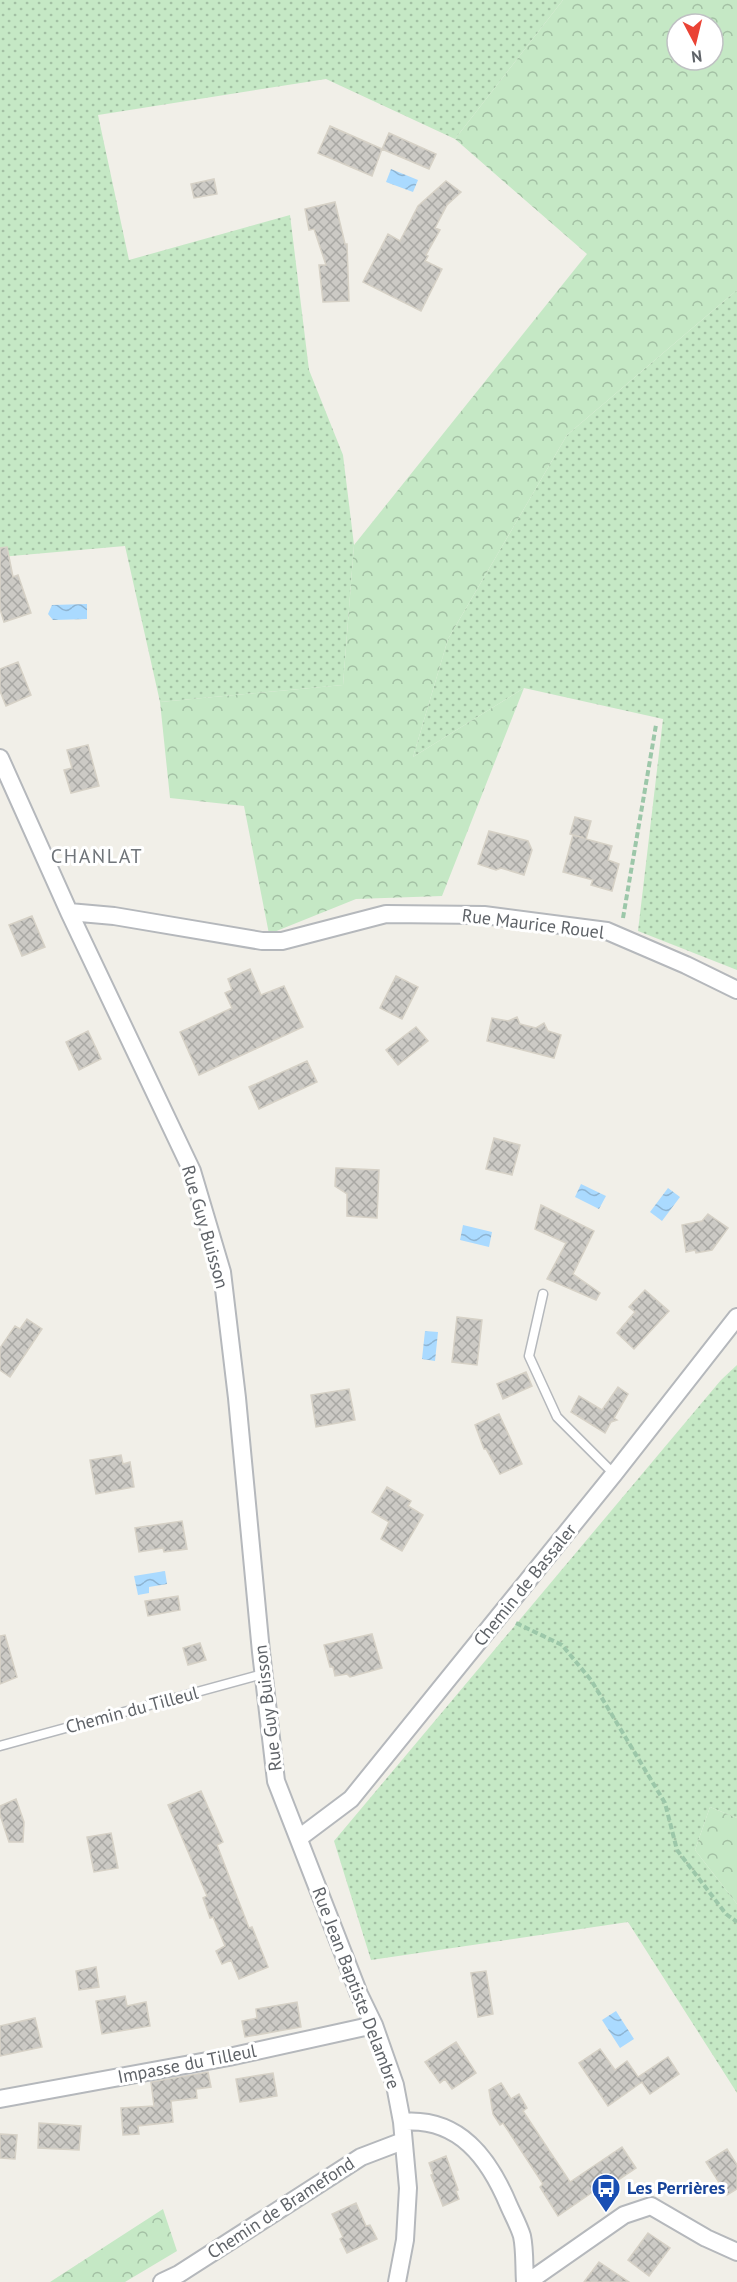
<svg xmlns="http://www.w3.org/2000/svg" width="737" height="2282" font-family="'PT Sans',sans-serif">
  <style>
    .grass { fill: url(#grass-dots) }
    .forest { fill: url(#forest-crowns); fill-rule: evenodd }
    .water { fill: url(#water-waves) }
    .building { fill: url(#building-cross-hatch); stroke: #d6d1c6; stroke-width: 1.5 }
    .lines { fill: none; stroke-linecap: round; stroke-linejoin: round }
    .lane-casing { stroke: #b5b8bc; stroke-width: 11 }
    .street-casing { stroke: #b5b8bc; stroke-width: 20 }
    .path { stroke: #9cc7a9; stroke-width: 4; stroke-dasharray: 6 3; stroke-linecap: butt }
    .lane { stroke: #fff; stroke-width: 8 }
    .street { stroke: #fff; stroke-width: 16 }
    .labels { text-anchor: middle; stroke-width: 6; stroke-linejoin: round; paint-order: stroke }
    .street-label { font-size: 18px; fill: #5f6368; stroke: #fff }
    .transit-label { font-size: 18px; font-weight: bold; fill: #164399; stroke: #fff; text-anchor: start }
    .neighbourhood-label { font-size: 20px; letter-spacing: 1.5px; fill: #70757a; stroke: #fff }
  </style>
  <defs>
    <pattern id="grass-dots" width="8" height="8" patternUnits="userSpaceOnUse" patternTransform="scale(1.5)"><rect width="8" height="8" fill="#c5e8c5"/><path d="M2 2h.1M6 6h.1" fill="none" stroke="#a3c0a4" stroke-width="1.8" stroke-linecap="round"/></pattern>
    <pattern id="forest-crowns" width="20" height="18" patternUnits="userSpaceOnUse" patternTransform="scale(1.5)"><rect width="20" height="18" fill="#c5e8c5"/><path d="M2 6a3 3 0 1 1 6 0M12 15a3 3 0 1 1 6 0" fill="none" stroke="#a3c0a4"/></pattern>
    <pattern id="water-waves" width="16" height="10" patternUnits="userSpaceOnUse" patternTransform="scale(1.5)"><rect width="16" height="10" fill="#aadaff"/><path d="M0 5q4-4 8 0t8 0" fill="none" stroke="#8eb4d2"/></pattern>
    <pattern id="building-cross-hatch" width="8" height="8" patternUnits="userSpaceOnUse" patternTransform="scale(1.5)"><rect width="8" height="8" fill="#cccac5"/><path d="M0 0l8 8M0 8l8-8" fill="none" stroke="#a9a8a4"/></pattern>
  </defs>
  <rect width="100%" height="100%" fill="#f1efe8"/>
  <path class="grass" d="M0 0H563L455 139 326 79 98 115 129 260 290 215 309 370 343 455 354 545 343 685 160 702 125 546 0 557Z
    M737 290V970L638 931 663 719 524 688 413 757 448 639 567 435Z
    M737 1365V1818L710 1807 695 1850 737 1904V2093L628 1922 371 1960 334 1841 721 1380Z"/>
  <path class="forest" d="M563 0H737V290L567 435 448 639 413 757 524 688 442 896 356 899 269 934 244 806 170 798 160 702 343 685 354 545 587 254 455 139ZM677 24H713V60H677Z
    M710 1807 737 1818V1904L695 1850Z
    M163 2209 177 2251 125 2282H50Z"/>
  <path class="water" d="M391 169 418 180 413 192 386 182Z
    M87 604V619L53 620 48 614 52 605Z
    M581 1184 606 1196 599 1209 575 1197Z
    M668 1188 680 1197 662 1221 650 1212Z
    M463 1225 492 1232 489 1247 460 1240Z
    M425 1331 438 1332 435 1361 422 1359Z
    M165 1571 167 1584 149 1587V1593L138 1595 134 1576Z
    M616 2011 634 2039 620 2048 602 2020Z"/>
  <path class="building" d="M330 126 382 149 372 176 318 153Z
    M389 133 436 154 429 169 382 149Z
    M214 179 217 194 194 198 191 184Z
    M446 181 461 192 447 205 435 228 440 230 426 255 428 256 425 261 442 269 421 311 363 282 388 234 400 241 418 206Z
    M335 202 345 244H347L349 301 323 302 319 265H326L314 229 309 230 305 209Z
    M7 547 13 577 18 575 31 613 4 622 0 609V548Z
    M18 662 31 695 6 706 0 691V669Z
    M88 745 99 786 71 793 64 770 72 768 67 750Z
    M575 817 591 821 586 839 612 846 608 860 619 864 612 891 591 885 593 880 563 872 573 835 584 838 570 834Z
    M489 831 528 841 532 850 524 875 501 868 496 870 478 864Z
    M32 916 45 947 22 956 9 925Z
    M250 969 261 995 284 986 303 1027 199 1075 180 1032 232 1008 225 993 232 990 228 979Z
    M396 976 418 987 402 1019 380 1008Z
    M517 1017 520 1024 536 1028 544 1023 548 1031 561 1035 554 1058 487 1041 492 1018 508 1021Z
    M416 1027 428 1041 398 1065 386 1050Z
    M88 1031 101 1059 79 1070 66 1042Z
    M307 1061 317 1082 259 1109 249 1087Z
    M494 1138 520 1145 512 1175 486 1169Z
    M336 1168 379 1170 377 1218 347 1216V1194L335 1186Z
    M541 1205 594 1231 573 1274 600 1293 596 1300 547 1279 566 1243 535 1229Z
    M708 1214 728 1228 712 1250 696 1253 695 1250 686 1252 682 1225 702 1221Z
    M645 1290 669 1311 634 1349 617 1333 635 1312 629 1307Z
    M457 1317 482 1320 477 1365 452 1362Z
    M27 1319 42 1329 10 1377 0 1370V1348L15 1326 20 1329Z
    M526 1372 532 1386 503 1399 497 1384Z
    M618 1387 628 1394 614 1418 617 1420 611 1422 605 1433 571 1412 579 1396 602 1410Z
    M349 1389 355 1420 316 1427 311 1395Z
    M499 1414 522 1464 500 1474 486 1449H484L475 1425Z
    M121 1455 123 1464 130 1462 134 1487 96 1494 90 1460Z
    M387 1487 411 1501 408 1506 423 1515 402 1551 381 1539 389 1522 372 1512Z
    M182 1521 187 1549 164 1552 163 1548 139 1552 135 1528Z
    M178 1596 180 1610 148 1616 145 1601Z
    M372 1634 382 1668 350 1677 347 1674 335 1676 333 1667H330L324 1645Z
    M5 1635 17 1677 0 1684V1636Z
    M200 1643 206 1660 188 1665 183 1648Z
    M201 1791 223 1842 217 1845 249 1928 252 1927 268 1967 239 1979 231 1960 222 1964 216 1951 225 1946 213 1917 210 1918 203 1898 207 1896 168 1805Z
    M16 1799 24 1822 23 1842H9L0 1815V1806Z
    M111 1833 118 1868 94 1872 87 1837Z
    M96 1967 99 1987 79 1990 76 1971Z
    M486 1971 493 2014 478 2017 471 1973Z
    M125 1996 127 2006 146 2002 150 2026 102 2034 96 2001Z
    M297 2002 301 2027 245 2037 242 2021 257 2018 256 2009Z
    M35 2018 42 2047 0 2056V2026Z
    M456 2042 476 2073 452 2089 445 2079 440 2083 425 2062Z
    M600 2049 615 2070 627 2061 638 2077 668 2057 679 2074 650 2094 642 2082 608 2106 579 2063Z
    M208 2072 211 2087 196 2089 197 2098 171 2101 173 2122 138 2126 139 2134 123 2135 121 2108 154 2106 151 2082Z
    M273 2073 277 2096 240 2102 236 2079Z
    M501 2083 511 2099 519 2094 527 2108 523 2111 570 2182 622 2147 636 2168 602 2191 600 2187 558 2216 540 2187 543 2184 503 2123 500 2125 493 2114 489 2090Z
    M39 2123 81 2126 79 2150 38 2148Z
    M0 2134 17 2135 15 2159 0 2158Z
    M727 2149 737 2165V2189L727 2195 706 2162Z
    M446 2156 458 2190 456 2191 459 2199 443 2206 431 2175 433 2174 429 2163Z
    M356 2203 366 2226 370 2225 377 2239 347 2253 340 2239 343 2237 332 2214Z
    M648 2233 670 2248 649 2276 628 2260Z
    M599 2262 629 2282H584Z"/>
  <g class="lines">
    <g class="lane-casing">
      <path id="lane" d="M543 1294 529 1356 557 1417 614 1474
        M0 1746 263 1674"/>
    </g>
    <g class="street-casing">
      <path id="street" d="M0 758 69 912 192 1171 222 1272 237 1398 261 1652 276 1781 359 1994 374 2025 395 2085 402 2122 408 2188 405 2240 397 2282
        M69 912 114 916 262 941H282L386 914 484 915 607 931 686 965 737 990
        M299 1838 351 1799 614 1474 737 1317
        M0 2099 229 2057 374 2025
        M402 2122C459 2117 489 2158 509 2206 513 2215 519 2226 522 2236 525 2250 524 2267 525 2282
        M162 2282 179 2274 361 2157 403 2141
        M528 2282 624 2215 651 2206 706 2238 737 2252"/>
    </g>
    <path class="path" d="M623 918 656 725
      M516 1623 562 1645 591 1680 665 1803 677 1850 726 1914 737 1922"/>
    <use href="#lane" class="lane"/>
    <use href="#street" class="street"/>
  </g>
  <defs>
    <g id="bus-pin" transform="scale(1.5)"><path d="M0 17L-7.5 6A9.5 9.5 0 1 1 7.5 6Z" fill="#1a4fb4" stroke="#fff"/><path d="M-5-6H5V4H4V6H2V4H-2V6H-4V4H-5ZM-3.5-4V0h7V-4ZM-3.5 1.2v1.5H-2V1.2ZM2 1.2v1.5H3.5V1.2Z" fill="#fff"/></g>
  </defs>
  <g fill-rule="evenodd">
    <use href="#bus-pin" x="606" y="2188"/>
  </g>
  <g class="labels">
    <g class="street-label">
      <text transform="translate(533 924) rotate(7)" y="6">Rue Maurice Rouel</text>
      <text transform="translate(205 1227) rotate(74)" y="6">Rue Guy Buisson</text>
      <text transform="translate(525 1585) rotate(-51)" y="6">Chemin de Bassaler</text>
      <text transform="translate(268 1708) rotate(-97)" y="6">Rue Guy Buisson</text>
      <text transform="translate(132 1710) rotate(-15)" y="6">Chemin du Tilleul</text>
      <text transform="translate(356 1988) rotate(69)" y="6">Rue Jean Baptiste Delambre</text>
      <text transform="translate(187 2064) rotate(-11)" y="6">Impasse du Tilleul</text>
      <text transform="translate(281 2208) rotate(-33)" y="6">Chemin de Bramefond</text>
    </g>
    <g class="transit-label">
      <text x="627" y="2194">Les Perrières</text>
    </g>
    <g class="neighbourhood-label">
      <text x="97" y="863">CHANLAT</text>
    </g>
  </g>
  <g transform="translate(695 42) rotate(173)"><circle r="28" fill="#ffffff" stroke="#bfc1c3" stroke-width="1.5"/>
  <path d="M0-4.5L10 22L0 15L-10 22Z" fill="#ea4335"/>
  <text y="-9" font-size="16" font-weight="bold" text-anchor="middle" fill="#5f6368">N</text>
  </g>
</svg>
